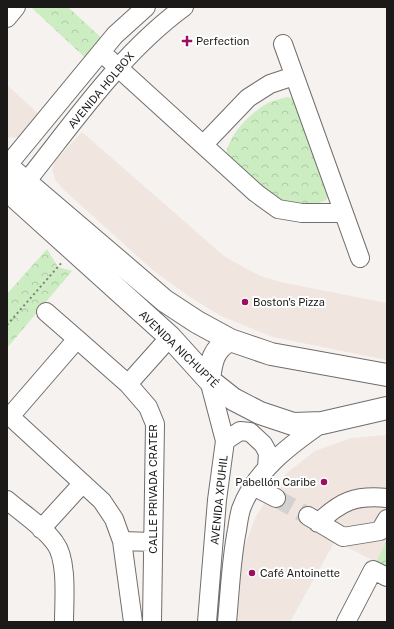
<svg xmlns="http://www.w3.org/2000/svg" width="394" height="629" font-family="'Public Sans',sans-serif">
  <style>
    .built { fill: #f0e5df }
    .park { fill: url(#park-crowns) }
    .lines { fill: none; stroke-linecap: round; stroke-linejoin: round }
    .minor-tunnel { stroke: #d4d2d0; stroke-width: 18; stroke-dasharray: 18 9; stroke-linecap: butt }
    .minor-casing { stroke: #706d6b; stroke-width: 20 }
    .major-casing { stroke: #706d6b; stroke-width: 24 }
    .path { stroke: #817f7d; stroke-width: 2; stroke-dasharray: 2 3; stroke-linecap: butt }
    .minor { stroke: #fff; stroke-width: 18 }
    .major { stroke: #fff; stroke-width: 22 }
    .poi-dot { fill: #9b0f5f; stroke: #fff; stroke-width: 1.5 }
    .labels { text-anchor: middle; stroke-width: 4; stroke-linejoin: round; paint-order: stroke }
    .poi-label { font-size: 11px; fill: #1b1a19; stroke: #fff; text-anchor: start }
    .street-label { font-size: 11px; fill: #1b1a19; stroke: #fff }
  </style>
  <defs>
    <pattern id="park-crowns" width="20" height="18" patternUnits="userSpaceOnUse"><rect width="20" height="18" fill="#ccecc2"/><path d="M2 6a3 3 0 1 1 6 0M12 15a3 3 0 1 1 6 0" fill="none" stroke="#afcaa6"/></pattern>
  </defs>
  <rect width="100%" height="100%" fill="#f5f2f0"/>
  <path class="built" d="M7 85 42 117 20 138 7 137Z
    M82 132 224 256 243 267 263 277 285 283 387 303V360L273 337 221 316 190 297 154 271 64 190 56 181 52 170 55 161Z
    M387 435V540L376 562 335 541 290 622H235L242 554 255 518 275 487 288 472 315 451 351 438Z"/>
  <path class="park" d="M39 7H68L108 44 91 63 32 8Z
    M287 97 296 99 330 193 326 200 311 206 277 202 226 156C228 135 250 113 268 103 274 100 281 99 287 97Z
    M47 249 58 267 72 271 7 348V294Z
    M387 540V568L376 562Z"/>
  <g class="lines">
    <path class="minor-tunnel" d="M276 498 308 516"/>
    <g class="minor-casing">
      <path id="minor" d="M7 18 16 7
        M283 44 360 258
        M101 52 256 193 278 209 302 213H343
        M203 145 248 98 270 84 294 76
        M7 166 115 35 146 7
        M26 182C74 122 121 53 184 7
        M46 312 77 339
        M128 384 170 337
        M225 441 240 431 250 432 263 444 268 453 267 468
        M253 486 276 498
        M7 500C23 514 43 526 55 543 68 560 64 601 64 622
        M308 516 343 537 380 531 387 519
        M318 523C341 501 355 495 387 498
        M41 529 82 484
        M122 541 153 542
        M133 622 122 541 114 519 102 501 14 420 13 413 77 339 128 384 148 407 155 424 152 622
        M207 622 217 500 225 441 209 380
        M227 622C230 591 231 560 237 530 238 523 239 516 241 509 255 471 290 445 322 423
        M346 622 373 570 387 577"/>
    </g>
    <g class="major-casing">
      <path id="major" d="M7 166 165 301 197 322 230 340 271 354 387 375
        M7 190 170 337 209 380 233 399 260 413 293 424 322 423 387 408
        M209 380C211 362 213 349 230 340"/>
    </g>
    <path class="path" d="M7 325 63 261"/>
    <use href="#minor" class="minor"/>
    <use href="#major" class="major"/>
  </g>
  <g class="poi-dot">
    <path d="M185 35h4v4h4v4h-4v4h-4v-4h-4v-4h4z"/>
    <circle cx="245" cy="302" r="4"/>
    <circle cx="324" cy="482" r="4"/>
    <circle cx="252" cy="573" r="4"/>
  </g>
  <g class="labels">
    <g class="poi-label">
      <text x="196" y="45">Perfection</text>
      <text x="253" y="306">Boston's Pizza</text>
      <text x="316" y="486" text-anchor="end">Pabellón Caribe</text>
      <text x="260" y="577">Café Antoinette</text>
    </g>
    <g class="street-label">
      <text transform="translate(101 90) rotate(-50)" y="4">AVENIDA HOLBOX</text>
      <text transform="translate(179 349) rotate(44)" y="4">AVENIDA NICHUPTÉ</text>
      <text transform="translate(153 489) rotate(-90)" y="4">CALLE PRIVADA CRATER</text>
      <text transform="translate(219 500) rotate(-84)" y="4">AVENIDA XPUHIL</text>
    </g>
  </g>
  <rect width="394" height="629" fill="none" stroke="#1b1a19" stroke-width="16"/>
</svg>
